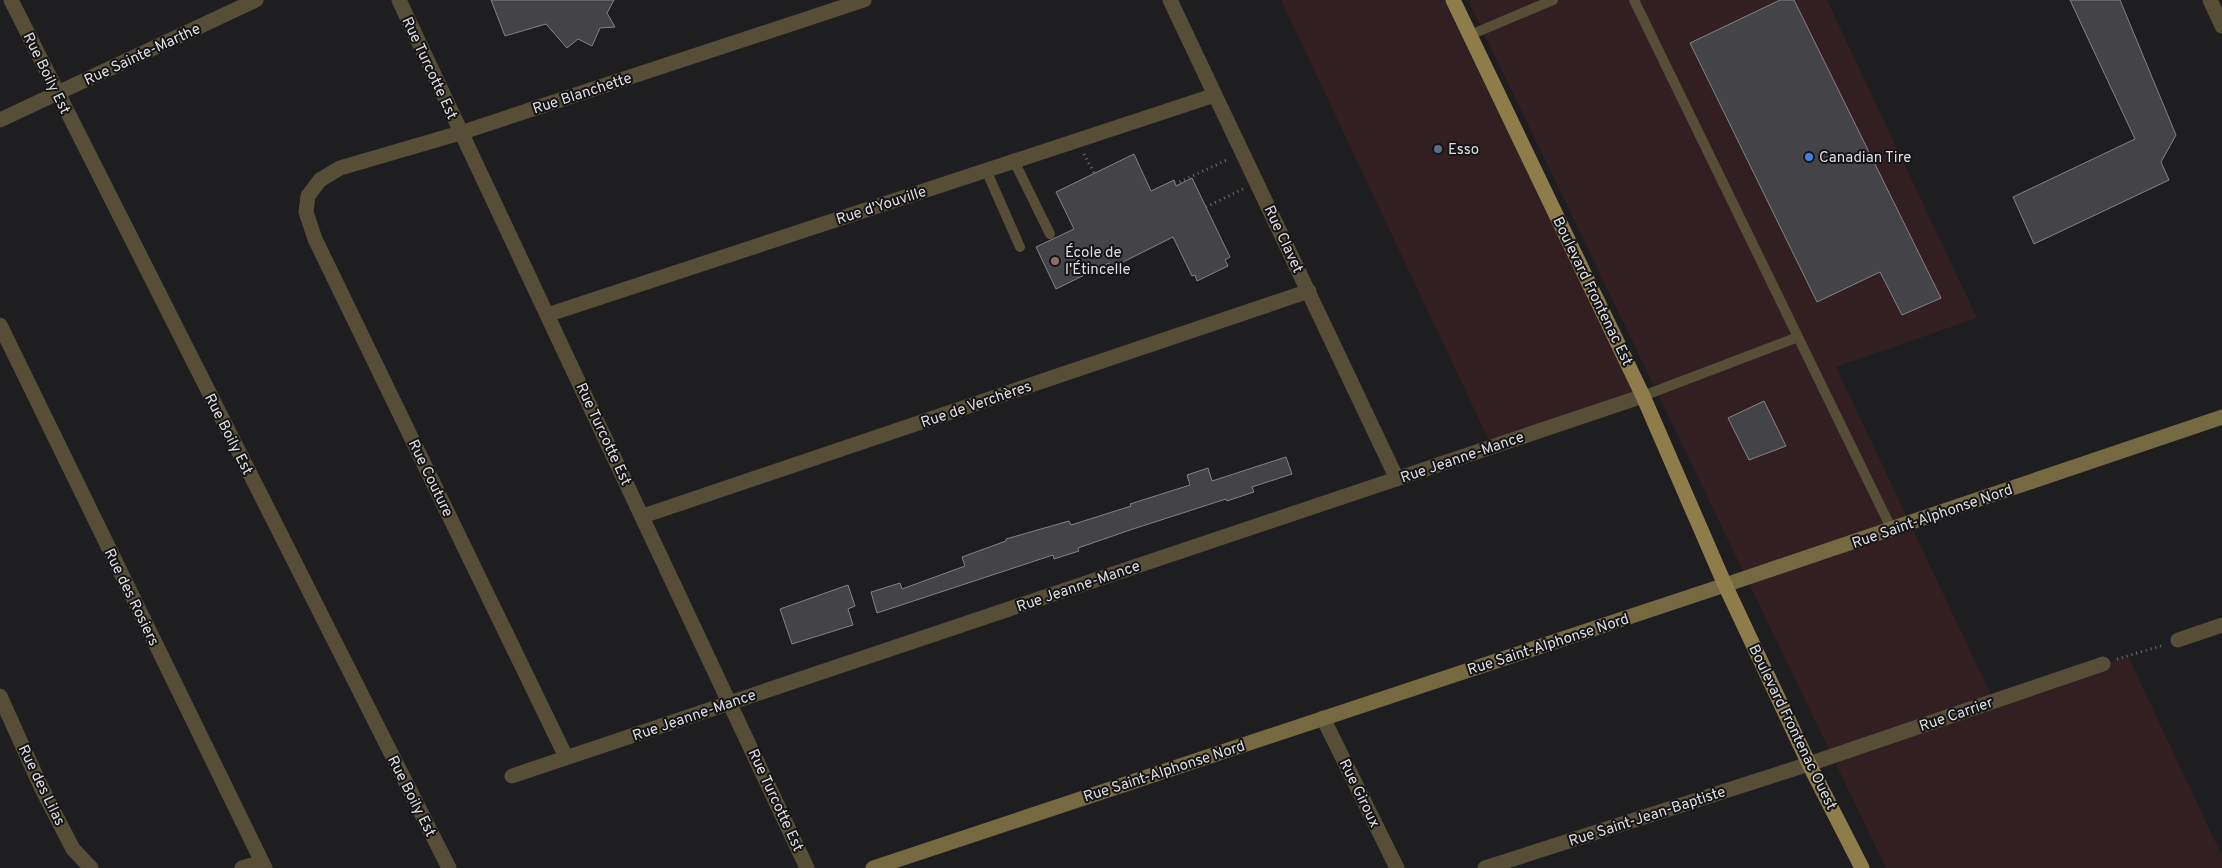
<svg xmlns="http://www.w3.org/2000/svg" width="2222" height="868" font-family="Overpass,sans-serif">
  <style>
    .commercial { fill: #321f22 }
    .building { fill: #444347; stroke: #838287 }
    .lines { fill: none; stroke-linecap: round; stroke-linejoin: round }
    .path { stroke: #6d6c6f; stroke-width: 3; stroke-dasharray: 1 4; stroke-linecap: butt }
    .service { stroke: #564e36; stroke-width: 10 }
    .minor { stroke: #564e36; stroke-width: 15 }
    .secondary { stroke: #756942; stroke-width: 15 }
    .primary { stroke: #8e7d4b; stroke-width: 15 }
    .service-dot { fill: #5c6f8a; stroke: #151417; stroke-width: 2 }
    .shop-dot { fill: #3f7fe0; stroke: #151417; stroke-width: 2 }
    .education-dot { fill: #8d6e63; stroke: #151417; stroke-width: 2 }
    .labels { text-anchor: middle; stroke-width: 4; stroke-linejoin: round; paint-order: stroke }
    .street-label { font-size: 15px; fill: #dfdee1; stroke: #151417 }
    .poi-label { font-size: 15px; fill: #dfdee1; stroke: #151417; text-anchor: start }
  </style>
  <rect width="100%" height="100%" fill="#1e1d20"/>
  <path class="commercial" d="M1281 0H1444L1638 398 1492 447Z
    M1468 0H1827L1977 318 1836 367 1994 701 2128 656 2222 856V868H1886Z"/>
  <path class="building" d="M491 0H614L607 13 615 27 600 28 592 46 578 39 567 48 546 24 505 36Z
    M1780 0H1794L1941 298 1902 315 1880 272 1817 302 1690 43Z
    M2070 0H2120L2176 135 2161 162 2169 180 2034 244 2013 197 2135 139Z
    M1134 154 1151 191 1174 180 1176 186 1192 178 1230 257 1225 260 1228 266 1197 281 1195 275 1192 276 1173 237 1111 268 1109 263 1056 289 1036 247 1074 229 1056 192Z
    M1764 401 1786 446 1749 460 1728 418Z
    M1286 457 1292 474 1252 487 1254 492 1227 501 1226 499 1130 530 1078 548 1079 551 1054 559 1053 555 877 613 871 592 900 583 902 589 965 566 962 557 1006 541V539L1069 521 1071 525 1131 506 1130 504 1190 485 1187 475 1208 468 1212 481Z
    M848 585 855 606 848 609 853 625 792 644 780 609Z"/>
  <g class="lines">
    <path class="path" d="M1084 154 1094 173
      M1175 184 1229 159
      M1206 207 1243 189
      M2117 659 2164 645"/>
    <path class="service" d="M1634 0 1892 530
      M1470 35 1553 0
      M1014 161 1050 234
      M986 170 1020 247
      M1643 396 1798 337"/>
    <path class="minor" d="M11 0 449 868
      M399 0 807 868
      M1170 0 1397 479
      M2210 0 2222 26
      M0 120 256 0
      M547 315 1215 95
      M0 325 265 868
      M643 516 1309 291
      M2178 640 2222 625
      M0 696 41 787 73 849 91 868
      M1323 718 1397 868
      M566 757 315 239 306 212 308 196 320 180 340 168 460 133 864 0
      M512 776 1643 396
      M242 868 262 862
      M1485 868 1809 764 2103 664"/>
    <path class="secondary" d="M873 868 1725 585 2222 417"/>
    <path class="primary" d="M1453 0 1643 396 1725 585 1809 764 1862 868"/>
  </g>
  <circle class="service-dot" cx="1438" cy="149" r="5"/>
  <circle class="shop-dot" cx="1809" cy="157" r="5"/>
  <circle class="education-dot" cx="1055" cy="261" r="5"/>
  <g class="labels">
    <g class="street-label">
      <text transform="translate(142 54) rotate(-25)" y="5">Rue Sainte-Marthe</text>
      <text transform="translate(430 68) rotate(65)" y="5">Rue Turcotte Est</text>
      <text transform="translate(47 73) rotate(64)" y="5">Rue Boily Est</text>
      <text transform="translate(582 93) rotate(-18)" y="5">Rue Blanchette</text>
      <text transform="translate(881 205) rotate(-18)" y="5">Rue d'Youville</text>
      <text transform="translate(1284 239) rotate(65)" y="5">Rue Clavet</text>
      <text transform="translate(1593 291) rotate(64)" y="5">Boulevard Frontenac Est</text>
      <text transform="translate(976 404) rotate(-19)" y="5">Rue de Verchères</text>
      <text transform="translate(229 434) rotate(63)" y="5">Rue Boily Est</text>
      <text transform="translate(604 434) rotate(65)" y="5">Rue Turcotte Est</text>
      <text transform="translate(1462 457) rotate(-19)" y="5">Rue Jeanne-Mance</text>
      <text transform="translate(431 478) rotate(64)" y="5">Rue Couture</text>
      <text transform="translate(1932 516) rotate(-19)" y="5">Rue Saint-Alphonse Nord</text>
      <text transform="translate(1078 586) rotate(-19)" y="5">Rue Jeanne-Mance</text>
      <text transform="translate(132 597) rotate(64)" y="5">Rue des Rosiers</text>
      <text transform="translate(1548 644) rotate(-18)" y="5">Rue Saint-Alphonse Nord</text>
      <text transform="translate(1956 714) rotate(-19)" y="5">Rue Carrier</text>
      <text transform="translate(694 715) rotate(-19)" y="5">Rue Jeanne-Mance</text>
      <text transform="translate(1793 727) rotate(64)" y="5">Boulevard Frontenac Ouest</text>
      <text transform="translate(1164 771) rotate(-18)" y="5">Rue Saint-Alphonse Nord</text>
      <text transform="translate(42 785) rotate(64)" y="5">Rue des Lilas</text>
      <text transform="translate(1360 793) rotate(64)" y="5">Rue Giroux</text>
      <text transform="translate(412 796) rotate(63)" y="5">Rue Boily Est</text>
      <text transform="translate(776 800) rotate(65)" y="5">Rue Turcotte Est</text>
      <text transform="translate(1647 816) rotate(-18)" y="5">Rue Saint-Jean-Baptiste</text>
    </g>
    <g class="poi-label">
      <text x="1448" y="154">Esso</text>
      <text x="1819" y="162">Canadian Tire</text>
      <text x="1065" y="257">École de<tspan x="1065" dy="17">l'Étincelle</tspan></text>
    </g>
  </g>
</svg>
